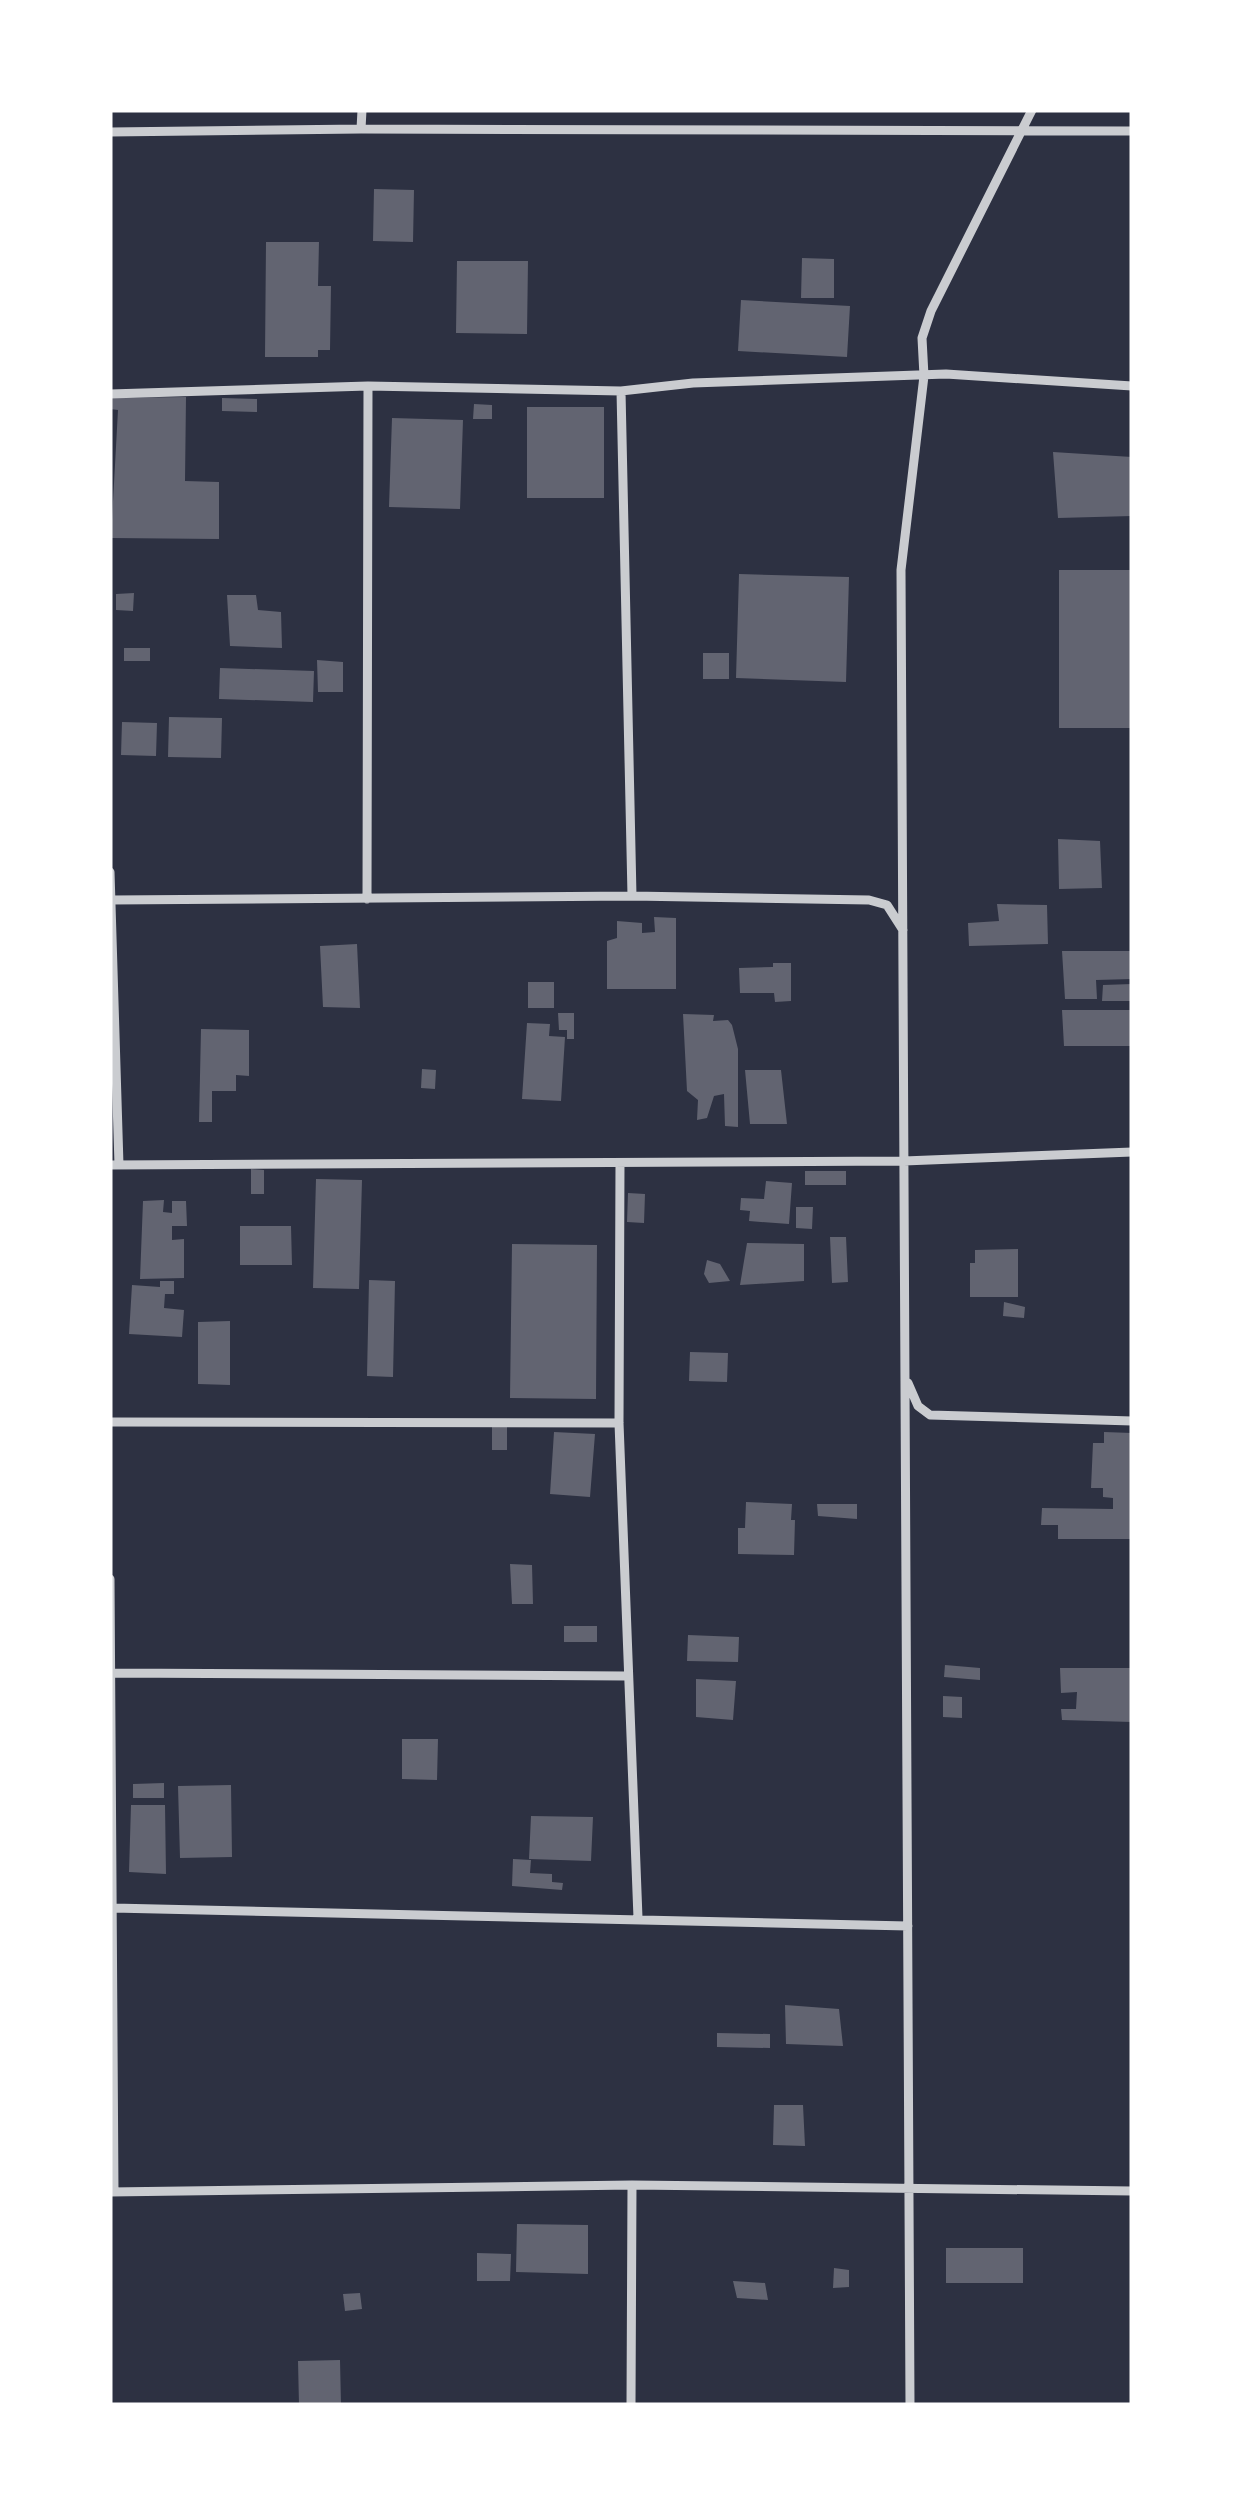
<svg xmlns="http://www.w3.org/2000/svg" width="1242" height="2515" font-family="'Varela Round',sans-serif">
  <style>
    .building { fill: #626471 }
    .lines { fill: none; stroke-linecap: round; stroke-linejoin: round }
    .minor { stroke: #caccd0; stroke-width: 9 }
  </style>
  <rect width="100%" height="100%" fill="#2d3142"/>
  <path class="building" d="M374 189 414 190 413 242 373 241Z
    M266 242H319L318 286H331L330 350H318V357H265Z
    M802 258 834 259V298H801Z
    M457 261H528L527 334 456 333Z
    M741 300 850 306 847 357 738 351Z
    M186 397 185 481 219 482V539L111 538 118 410 110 409V398Z
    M222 398 257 399V412L222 411Z
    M474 404 492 405V419H473Z
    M527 407H604V498H527Z
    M392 418 463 420 460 509 389 507Z
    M1053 452 1132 457V516L1058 518Z
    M1059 570H1132V728H1059Z
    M739 574 849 577 846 682 736 678Z
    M134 593 133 611 116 610V594Z
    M227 595H256L258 610 281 612 282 648 230 646Z
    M124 648H150V661H124Z
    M703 653H729V679H703Z
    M317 660 343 662V692H318Z
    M220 668 314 671 313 702 219 699Z
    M169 717 222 718 221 758 168 757Z
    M122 722 157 723 156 756 121 755Z
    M1058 839 1100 841 1102 888 1059 889Z
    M997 904 1047 905 1048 944 969 946 968 923 999 921Z
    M654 917 676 918V989H607V941L617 938V921L642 923V933L655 932Z
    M357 944 360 1008 323 1007 320 946Z
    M1062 951H1132V979L1096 980 1097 999H1065Z
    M773 963H791V1001L775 1002 774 993H740L739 968 773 967Z
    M528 982H554V1008H528Z
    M1132 984V1001H1102L1103 985Z
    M1062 1010H1132V1046H1064Z
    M558 1013H574V1039H567V1030H559Z
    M683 1014 714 1015 713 1021 728 1020 732 1025 738 1049V1127L725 1126 724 1094 714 1096 707 1118 697 1120 698 1100 687 1091Z
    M527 1023 550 1024 549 1036 565 1037 561 1101 522 1099Z
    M201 1029 249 1030V1076L236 1075V1091H212V1122H199Z
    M422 1069 436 1070 435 1089 421 1088Z
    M745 1070H781L787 1124H750Z
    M251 1169 264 1170V1194H251Z
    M805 1171H846V1185H805Z
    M316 1179 362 1180 359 1289 313 1288Z
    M766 1181 792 1183 789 1224 749 1221 750 1211 740 1210 741 1198 764 1199Z
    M628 1193 645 1194 644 1223 627 1222Z
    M164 1200 163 1212 172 1213V1201H186L187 1226H172V1240L184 1239V1278L140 1279 143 1201Z
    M796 1207H813L812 1229 796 1228Z
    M240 1226H291L292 1265H240Z
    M830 1237H846L848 1282 832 1283Z
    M747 1243 804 1244V1281L740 1285Z
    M512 1244 597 1245 596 1399 510 1398Z
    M1018 1249V1297H970V1263H975V1250Z
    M707 1260 720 1264 730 1281 709 1283 704 1274Z
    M369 1280 395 1281 393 1377 367 1376Z
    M160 1281H174V1294H165L164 1308 184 1310 182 1337 129 1334 132 1285 160 1287Z
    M1004 1302 1025 1307 1024 1318 1003 1316Z
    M230 1321V1385L198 1384V1322Z
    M690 1352 728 1353 727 1382 689 1381Z
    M492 1426H507V1450H492Z
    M554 1432 595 1434 590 1497 550 1494Z
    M1104 1432 1132 1433V1539H1058V1525H1041L1042 1508 1113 1509V1498L1103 1497V1488H1091L1093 1443H1104Z
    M746 1502 792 1504 791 1520H795L794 1555 738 1554V1528H745Z
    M817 1504H857V1519L818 1516Z
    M510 1564 532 1565 533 1604H512Z
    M564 1626H597V1642H564Z
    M688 1635 739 1637 738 1662 687 1661Z
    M945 1665 980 1668V1680L944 1677Z
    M1060 1668H1132V1722L1062 1720 1061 1709H1076L1077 1692 1061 1693Z
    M696 1679 736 1681 733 1720 696 1717Z
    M943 1696 962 1697V1718L943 1717Z
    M402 1739H438L437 1780 402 1779Z
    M164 1783V1798H133V1784Z
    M231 1785 232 1857 180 1858 178 1786Z
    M131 1805H165L166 1874 129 1872Z
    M531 1816 593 1817 591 1861 529 1859Z
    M513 1859 531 1860 530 1873 552 1874V1882L563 1883 562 1890 512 1886Z
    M785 2005 839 2009 843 2046 786 2044Z
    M717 2033 770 2034V2048L717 2047Z
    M774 2105H803L805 2146 773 2145Z
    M517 2224 588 2225V2274L516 2272Z
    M946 2248H1023V2283H946Z
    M477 2253 511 2254 510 2281H477Z
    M834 2268 849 2270V2287L833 2288Z
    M733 2281 765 2283 768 2300 737 2298Z
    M360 2293 362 2309 345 2311 343 2294Z
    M340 2360 341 2405H299L298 2361Z"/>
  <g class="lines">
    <path class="minor" d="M361 129 362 110
      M110 132 361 129 1132 131
      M621 391 632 896
      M110 394 368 386 621 391 693 383 946 374 1132 386
      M110 872 119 1165
      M367 899 368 386
      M111 900 632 896 869 900 887 905 903 930
      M620 1163 619 1423 638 1918
      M110 1165 904 1161 1132 1152
      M908 1383 918 1406 930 1415 1132 1421
      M110 1422 619 1423
      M110 1579 114 2192
      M111 1673 626 1676
      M113 1908 908 1926
      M110 2192 632 2185 1132 2191
      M631 2405 632 2185
      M910 2405 901 570 924 376 922 338 931 311 1032 110"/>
  </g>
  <rect width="1242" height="2515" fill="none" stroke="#ffffff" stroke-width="225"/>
</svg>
